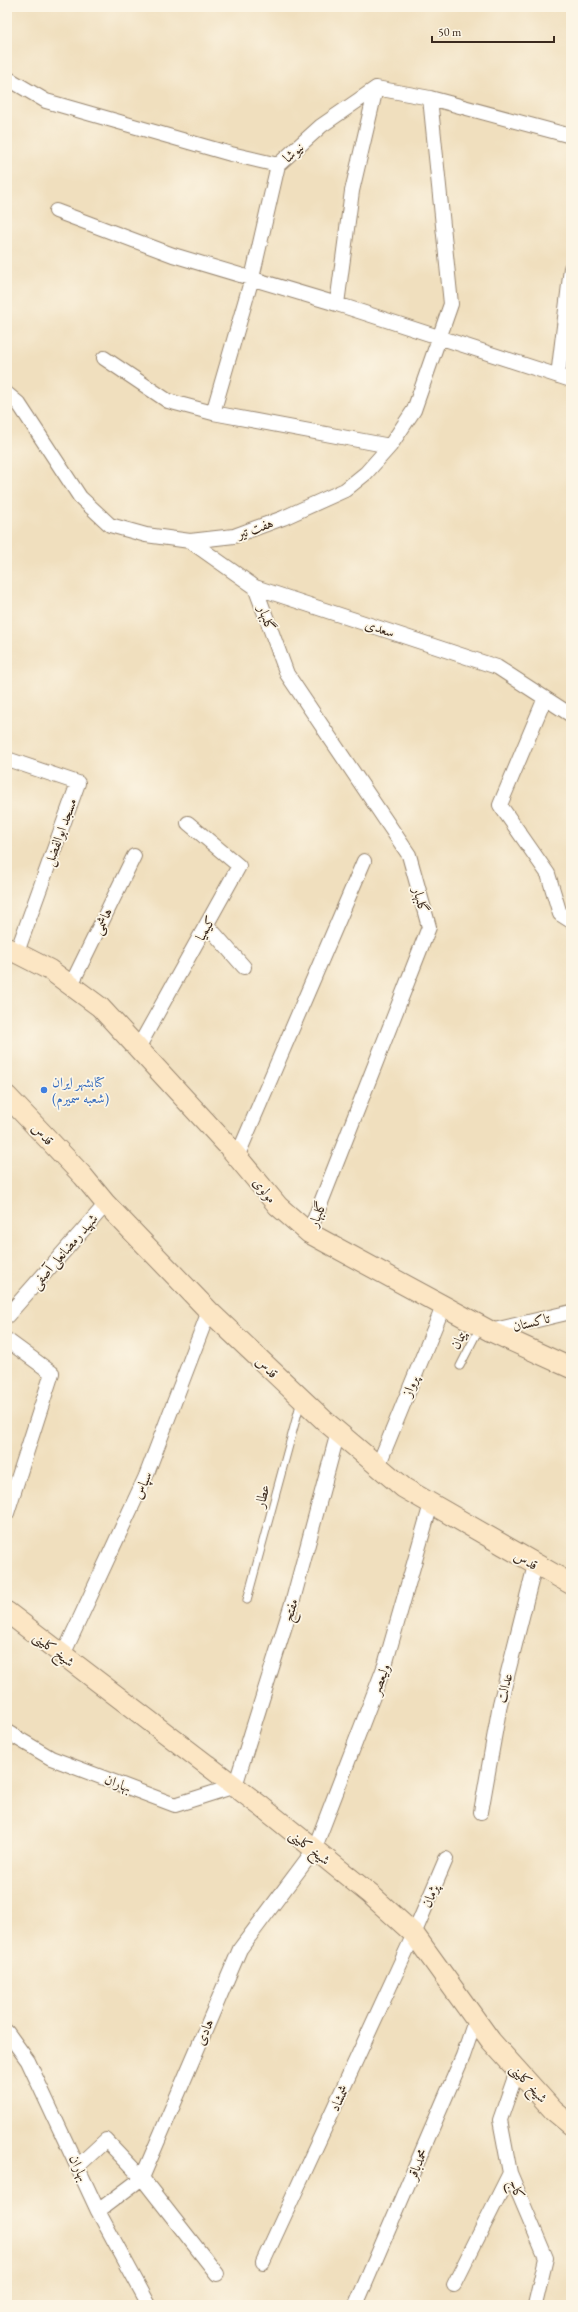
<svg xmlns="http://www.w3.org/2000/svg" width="578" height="2312" font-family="'EB Garamond',Amiri,serif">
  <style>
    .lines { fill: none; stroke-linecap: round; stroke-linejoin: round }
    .lane-casing { stroke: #96846e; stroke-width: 9 }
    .street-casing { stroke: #96846e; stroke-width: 16 }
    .secondary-casing { stroke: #96846e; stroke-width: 22 }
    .lane { stroke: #fff; stroke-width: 7 }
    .street { stroke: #fff; stroke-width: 14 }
    .secondary { stroke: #fce6c4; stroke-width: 20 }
    .shop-dot { fill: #3f7fe0; stroke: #fcf5e5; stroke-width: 1.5 }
    .labels { text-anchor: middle; stroke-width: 3.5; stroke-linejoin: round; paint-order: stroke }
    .street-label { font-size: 14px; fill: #3b2a1e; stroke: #fcf5e5 }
    .shop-label { font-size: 14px; fill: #366cbe; stroke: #fcf5e5; text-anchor: start }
  </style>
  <rect width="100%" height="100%" fill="#fcf5e5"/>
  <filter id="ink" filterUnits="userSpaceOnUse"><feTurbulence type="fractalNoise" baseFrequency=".025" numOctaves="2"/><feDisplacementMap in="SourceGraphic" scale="8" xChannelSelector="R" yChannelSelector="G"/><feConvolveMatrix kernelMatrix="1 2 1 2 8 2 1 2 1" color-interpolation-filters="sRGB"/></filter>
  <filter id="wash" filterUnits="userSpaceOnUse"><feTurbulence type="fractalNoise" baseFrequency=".012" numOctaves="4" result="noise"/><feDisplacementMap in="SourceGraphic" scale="16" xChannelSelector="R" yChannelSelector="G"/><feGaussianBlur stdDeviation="0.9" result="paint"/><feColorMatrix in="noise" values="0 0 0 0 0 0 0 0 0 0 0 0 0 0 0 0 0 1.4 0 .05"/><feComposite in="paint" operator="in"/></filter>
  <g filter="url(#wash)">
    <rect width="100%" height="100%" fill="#f0dfbe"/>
  </g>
  <g filter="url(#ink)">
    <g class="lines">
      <g class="lane-casing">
        <path id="lane" d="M460 1366 480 1327
          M247 1600 301 1401"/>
      </g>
      <g class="street-casing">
        <path id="street" d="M7 78 46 101 231 154 278 165 321 126 376 88 430 98 571 136
          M56 211 173 255 337 304 571 380
          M337 304 352 191 376 88
          M104 358 168 401 213 413 390 446
          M558 376 571 268
          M7 394 19 404 80 497 110 525 146 535 190 541 234 536 283 518 345 490 366 473 390 446 414 410 451 304 430 98
          M213 413 252 278 278 165
          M190 541 255 587 497 667 571 715
          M255 587 287 674 409 855 429 927 309 1233
          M545 698 500 805 548 874 560 914 571 921
          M7 759 78 783 17 952
          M207 925 244 967
          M71 985 134 856
          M138 1048 239 866 188 823
          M237 1157 364 861
          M7 1316 106 1204
          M490 1331 571 1312
          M7 1340 52 1373 7 1513
          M378 1466 443 1307
          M63 1655 146 1476 209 1311
          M7 1732 51 1758 175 1805 235 1786 293 1600 338 1432
          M481 1812 500 1704 535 1565
          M7 2032 28 2061 98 2211 149 2305
          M517 2071 500 2120 510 2173 546 2258 535 2305
          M78 2166 106 2140 142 2178 217 2274
          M98 2211 142 2178 240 1949 314 1850 385 1665 431 1504
          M263 2262 414 1934 446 1859
          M454 2285 510 2173
          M356 2305 463 2056 475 2021"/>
      </g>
      <g class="secondary-casing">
        <path id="secondary" d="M7 948 50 970 100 1007 229 1147 278 1206 309 1233 490 1331 571 1368
          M7 1096 83 1176 106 1204 209 1311 326 1422 404 1488 571 1584
          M7 1612 262 1807 371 1895 414 1934 491 2041 554 2111 571 2125"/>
      </g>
      <use href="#lane" class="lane"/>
      <use href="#street" class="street"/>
      <use href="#secondary" class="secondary"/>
    </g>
  </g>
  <circle class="shop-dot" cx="44" cy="1090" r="4"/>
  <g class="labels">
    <g class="street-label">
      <text transform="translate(293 152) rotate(-42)" y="5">نیوشا</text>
      <text transform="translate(255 528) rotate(-19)" y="5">هفت تیر</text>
      <text transform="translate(267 618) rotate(70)" y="5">گلبهار</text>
      <text transform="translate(380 628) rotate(18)" y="5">سعدی</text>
      <text transform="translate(60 832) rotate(-70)" y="5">مسجد ابوالفضل</text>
      <text transform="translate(421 900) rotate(75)" y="5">گلبهار</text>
      <text transform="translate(102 921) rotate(-64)" y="5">هاشمی</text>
      <text transform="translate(205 928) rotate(-61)" y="5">کیمیا</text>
      <text transform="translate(43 1134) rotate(46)" y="5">قدس</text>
      <text transform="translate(265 1190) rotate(51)" y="5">مولوی</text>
      <text transform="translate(317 1214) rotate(-69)" y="5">گلبهار</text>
      <text transform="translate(64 1251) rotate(-49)" y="5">شهید رمضانعلی آصفی</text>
      <text transform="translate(531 1322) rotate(-14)" y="5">تاکستان</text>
      <text transform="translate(458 1340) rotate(-63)" y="5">پیمان</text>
      <text transform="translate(267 1367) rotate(44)" y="5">قدس</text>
      <text transform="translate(410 1386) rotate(-67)" y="5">پرواز</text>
      <text transform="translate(142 1485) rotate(-66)" y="5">سپاس</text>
      <text transform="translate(262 1496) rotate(-75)" y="5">عطار</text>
      <text transform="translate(526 1560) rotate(29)" y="5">قدس</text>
      <text transform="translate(290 1610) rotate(-73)" y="5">مفتح</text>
      <text transform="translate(54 1649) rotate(38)" y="5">شیخ کلینی</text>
      <text transform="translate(380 1679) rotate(-70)" y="5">ولیعصر</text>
      <text transform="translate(504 1688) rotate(-76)" y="5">عدالت</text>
      <text transform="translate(118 1783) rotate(21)" y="5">بهاران</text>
      <text transform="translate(310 1847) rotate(39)" y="5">شیخ کلینی</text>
      <text transform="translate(430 1896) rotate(-67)" y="5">پژمان</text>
      <text transform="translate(204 2032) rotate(-67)" y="5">هادی</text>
      <text transform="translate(529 2083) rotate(48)" y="5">شیخ کلینی</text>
      <text transform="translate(339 2098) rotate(-65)" y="5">شمشاد</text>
      <text transform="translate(417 2164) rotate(-67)" y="5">محمدباقر</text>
      <text transform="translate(79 2168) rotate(66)" y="5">بهاران</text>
      <text transform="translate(517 2189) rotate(67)" y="5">کاج</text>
    </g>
    <g class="shop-label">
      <text x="52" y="1087">کتابشهر ایران<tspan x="52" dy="16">(شعبه سمیرم)</tspan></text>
    </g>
  </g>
  <rect width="578" height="2312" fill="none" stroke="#fcf5e5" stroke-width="24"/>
  <path d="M432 36v6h122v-6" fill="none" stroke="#3b2a1e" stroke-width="2"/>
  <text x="438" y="36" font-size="12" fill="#3b2a1e" stroke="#fcf5e5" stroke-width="3" paint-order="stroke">50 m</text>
</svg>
